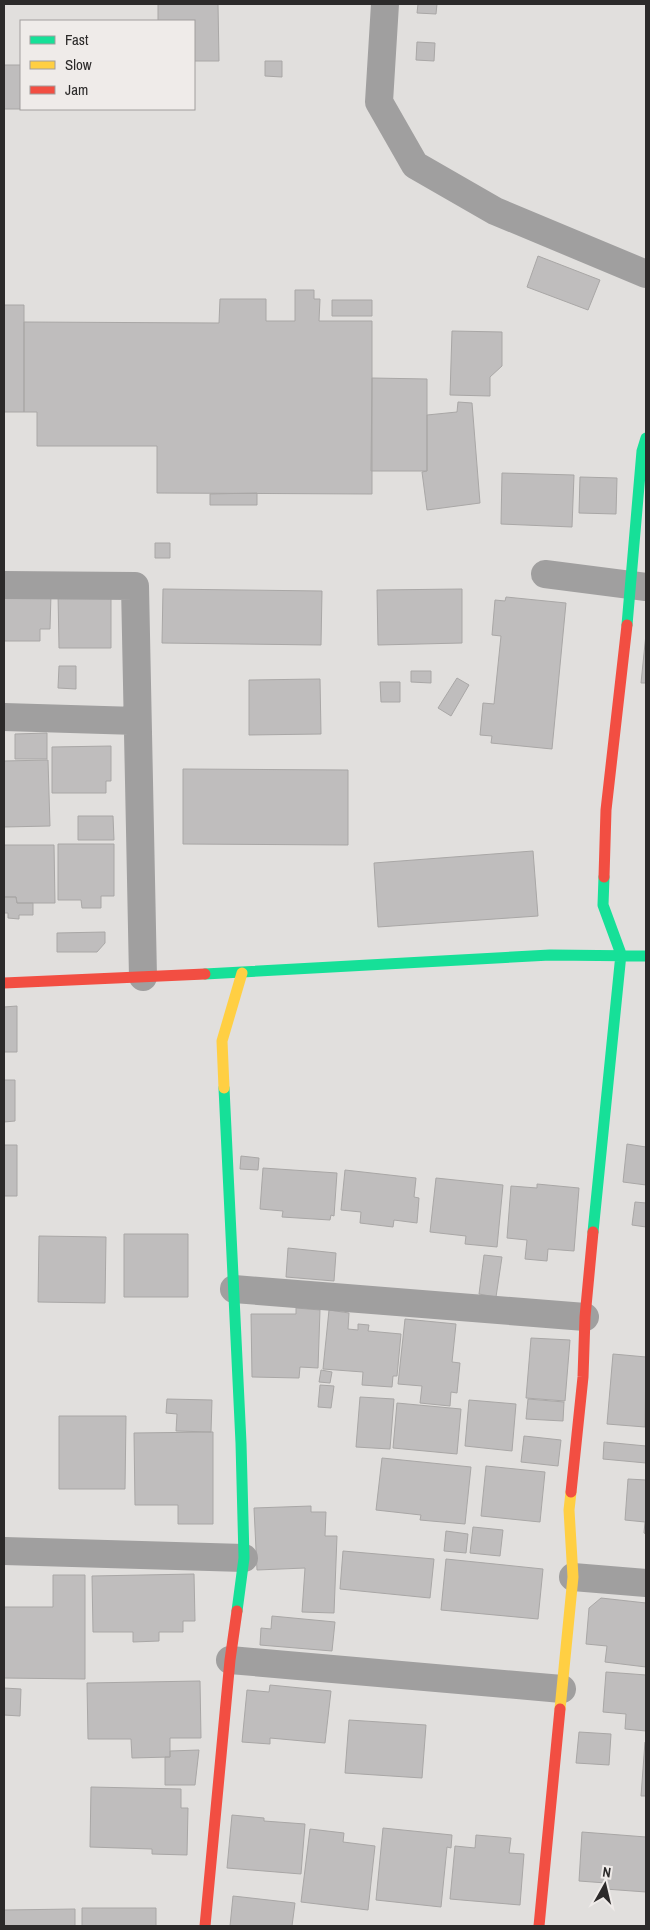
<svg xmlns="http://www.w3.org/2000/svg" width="650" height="1930" font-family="'Archivo Narrow',sans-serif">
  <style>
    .building { fill: #bfbdbd; stroke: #a9a7a6 }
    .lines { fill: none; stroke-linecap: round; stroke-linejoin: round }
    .street { stroke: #a09f9f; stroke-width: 28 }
    .fast { stroke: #16e098; stroke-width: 11 }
    .slow { stroke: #ffcf43; stroke-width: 11 }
    .jam { stroke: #f24e42; stroke-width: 11 }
  </style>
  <rect width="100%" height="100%" fill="#e1dfdd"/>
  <path class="building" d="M158 4H218L219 61H194V21H158Z
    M418 4H437L436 14 417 13Z
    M417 42 435 43 434 61 416 60Z
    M265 61H282V77L265 76Z
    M4 65H21V109H4Z
    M538 256 600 280 588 310 527 287Z
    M295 290H314V299H320L319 321H372V494L157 493V446H37V412H24V322L219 323 220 299H266V321H295Z
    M332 300H372V316H332Z
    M4 305H24V412H4Z
    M452 331 502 332V366L490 377V396L450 395Z
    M372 378 427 379V471H371Z
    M458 402 472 403 480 503 427 510 422 472 427 471V415L457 412Z
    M502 473 574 475 572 527 501 524Z
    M580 477 617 478 616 514 579 513Z
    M257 493V505H210V494Z
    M155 543H170V558H155Z
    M163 589 322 591 321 645 162 643Z
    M462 589V643L378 645 377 590Z
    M111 592V648H59L58 593Z
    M4 594H51L50 629H40V641H4Z
    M506 597 566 603 552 749 491 743 492 736 480 735 483 703 494 704 501 636 492 635 495 600 505 601Z
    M646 634V683H641Z
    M59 666H76V689L58 688Z
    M411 671H431V683L411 682Z
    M457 678 469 685 451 716 438 708Z
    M320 679 321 734 249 735V680Z
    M380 682H400V702H381Z
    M47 733V759H15V734Z
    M111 746V781H106V793H52V747Z
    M48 760 50 826 4 827V761Z
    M183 769 348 770V845L183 844Z
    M78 816H113L114 840H78Z
    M58 844H114V896H101V908H82L81 900H58Z
    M4 845H54L55 903H17L16 897H4Z
    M533 851 538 916 378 927 374 863Z
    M4 897H16L17 903H33V915H19V919L8 918V913H4Z
    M105 932V943L97 952H57V933Z
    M17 1006V1052H4V1007Z
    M4 1080H15V1121L4 1122Z
    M627 1144 646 1147V1185L623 1182Z
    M4 1145H17V1196H4Z
    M241 1156 259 1158 258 1170 240 1169Z
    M263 1168 337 1173 334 1216 331 1215 330 1220 282 1217 283 1211 260 1209Z
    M345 1170 416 1178 414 1197 419 1198 417 1223 394 1220 393 1227 360 1223 361 1212 341 1210Z
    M436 1178 503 1185 497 1247 465 1244 466 1236 430 1232Z
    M537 1184 579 1188 574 1251 548 1249 547 1261 525 1259 527 1240 507 1238 511 1186 537 1188Z
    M635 1202 646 1203V1227L632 1225Z
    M124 1234H188V1297H124Z
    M39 1236 106 1237 105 1303 38 1302Z
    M288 1248 336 1253 334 1281 286 1277Z
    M484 1255 502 1257 496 1297 479 1294Z
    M296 1308 320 1310 318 1368 300 1367 299 1378 252 1377 251 1314H296Z
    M329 1310 349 1313 348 1329 358 1330V1324L369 1325 368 1331 401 1334 397 1376H393L392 1387 362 1385 363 1372 323 1369Z
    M405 1319 456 1324 452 1362 460 1363 457 1393 451 1392 450 1406 420 1403 422 1386 398 1384Z
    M531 1338 570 1340 565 1401 526 1398Z
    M613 1354 646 1357 645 1427 607 1424Z
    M321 1370 332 1372 330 1383 319 1382Z
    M320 1385 334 1386 331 1408 318 1407Z
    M360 1397 394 1399 390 1449 356 1447Z
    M167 1399 212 1400 211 1432 176 1431 177 1414 166 1413Z
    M528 1399 564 1402 563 1421 526 1419Z
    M469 1400 516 1404 512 1451 465 1446Z
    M397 1403 461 1409 457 1454 393 1448Z
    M59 1416H126L125 1489H59Z
    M213 1432V1524H178V1505H135L134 1433Z
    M524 1436 561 1440 558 1466 521 1462Z
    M604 1442 646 1446V1463L603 1459Z
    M382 1458 471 1467 465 1524 420 1520 421 1515 376 1510Z
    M486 1466 545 1472 540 1522 481 1516Z
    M628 1479 646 1480V1534L644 1533 645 1522 625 1520Z
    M311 1506V1512H326L325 1536H337L334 1613 302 1612 305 1568 257 1570 254 1508Z
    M473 1527 503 1530 500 1556 470 1553Z
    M446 1531 468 1534 466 1553 444 1551Z
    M343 1551 434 1559 430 1598 340 1589Z
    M446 1559 543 1569 538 1619 441 1610Z
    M194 1574 195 1621H183V1632H159V1641L133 1642V1632H93L92 1576Z
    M53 1575H85V1679L4 1678V1607H53Z
    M601 1598 646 1603V1667L605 1662 607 1646 586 1644 589 1608Z
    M272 1616 335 1622 332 1651 260 1645 261 1628 271 1629Z
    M606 1672 646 1675V1731L625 1729 626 1714 603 1712Z
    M200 1681 201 1738H170V1757L132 1758 131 1739H88L87 1683Z
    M270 1685 331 1691 325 1743 270 1738V1744L242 1742 247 1690 269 1692Z
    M4 1688 21 1689 20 1716 4 1715Z
    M349 1720 426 1725 422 1778 345 1773Z
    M579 1732 611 1734 609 1765 576 1763Z
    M645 1742H646V1796H641Z
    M199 1750 195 1785H165V1757H170V1751Z
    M91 1787 181 1789V1808H188L187 1855 152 1854V1849L90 1847Z
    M232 1815 264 1818V1821L305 1824 301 1874 227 1868Z
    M383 1828 452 1835 451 1848 447 1847 441 1907 376 1900Z
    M310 1829 344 1833 343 1842 375 1846 368 1910 301 1902Z
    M582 1832 646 1837V1892L605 1889 606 1883 579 1881Z
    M476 1835 511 1838 509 1853 524 1854 520 1905 450 1899 455 1846 475 1848Z
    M233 1896 295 1903 292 1926H230Z
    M82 1908H156V1926H82Z
    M75 1909V1926H4V1910Z"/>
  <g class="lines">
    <path class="street" d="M385 4 379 102 415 165 495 211 646 274
      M545 574 646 587
      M4 585 135 586 143 977
      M4 717 137 721
      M234 1289 585 1317
      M4 1551 244 1558
      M573 1577 646 1583
      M230 1660 562 1689"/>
    <path class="fast" d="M627 625 642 451 646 438
      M205 974 550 955 646 956
      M224 1088 241 1443 244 1558 237 1611
      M593 1232 621 954 603 905 604 877"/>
    <path class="slow" d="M224 1088 222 1041 242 973
      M560 1709 573 1577 569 1510 571 1492"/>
    <path class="jam" d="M604 877 606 810 627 625
      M4 983 205 974
      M571 1492 583 1377 585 1317 593 1232
      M205 1926 230 1660 237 1611
      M539 1926 560 1709"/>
  </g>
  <rect width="650" height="1930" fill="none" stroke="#2c2a2a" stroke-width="10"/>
  <rect x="20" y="20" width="175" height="90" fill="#efebe9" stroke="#a19e9d"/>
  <rect x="30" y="36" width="25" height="8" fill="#16e098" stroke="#a19e9d"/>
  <text x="65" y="45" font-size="15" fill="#2c2a2a">Fast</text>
  <rect x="30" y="61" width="25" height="8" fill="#ffcf43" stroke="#a19e9d"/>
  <text x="65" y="70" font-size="15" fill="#2c2a2a">Slow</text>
  <rect x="30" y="86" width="25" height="8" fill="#f24e42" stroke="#a19e9d"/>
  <text x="65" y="95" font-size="15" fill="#2c2a2a">Jam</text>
  <g transform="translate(605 1885) rotate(8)" stroke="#efebe9" stroke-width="4" paint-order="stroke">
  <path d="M0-4L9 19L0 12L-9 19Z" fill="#2c2a2a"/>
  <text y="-8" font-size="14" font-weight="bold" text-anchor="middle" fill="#2c2a2a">N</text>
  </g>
</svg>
